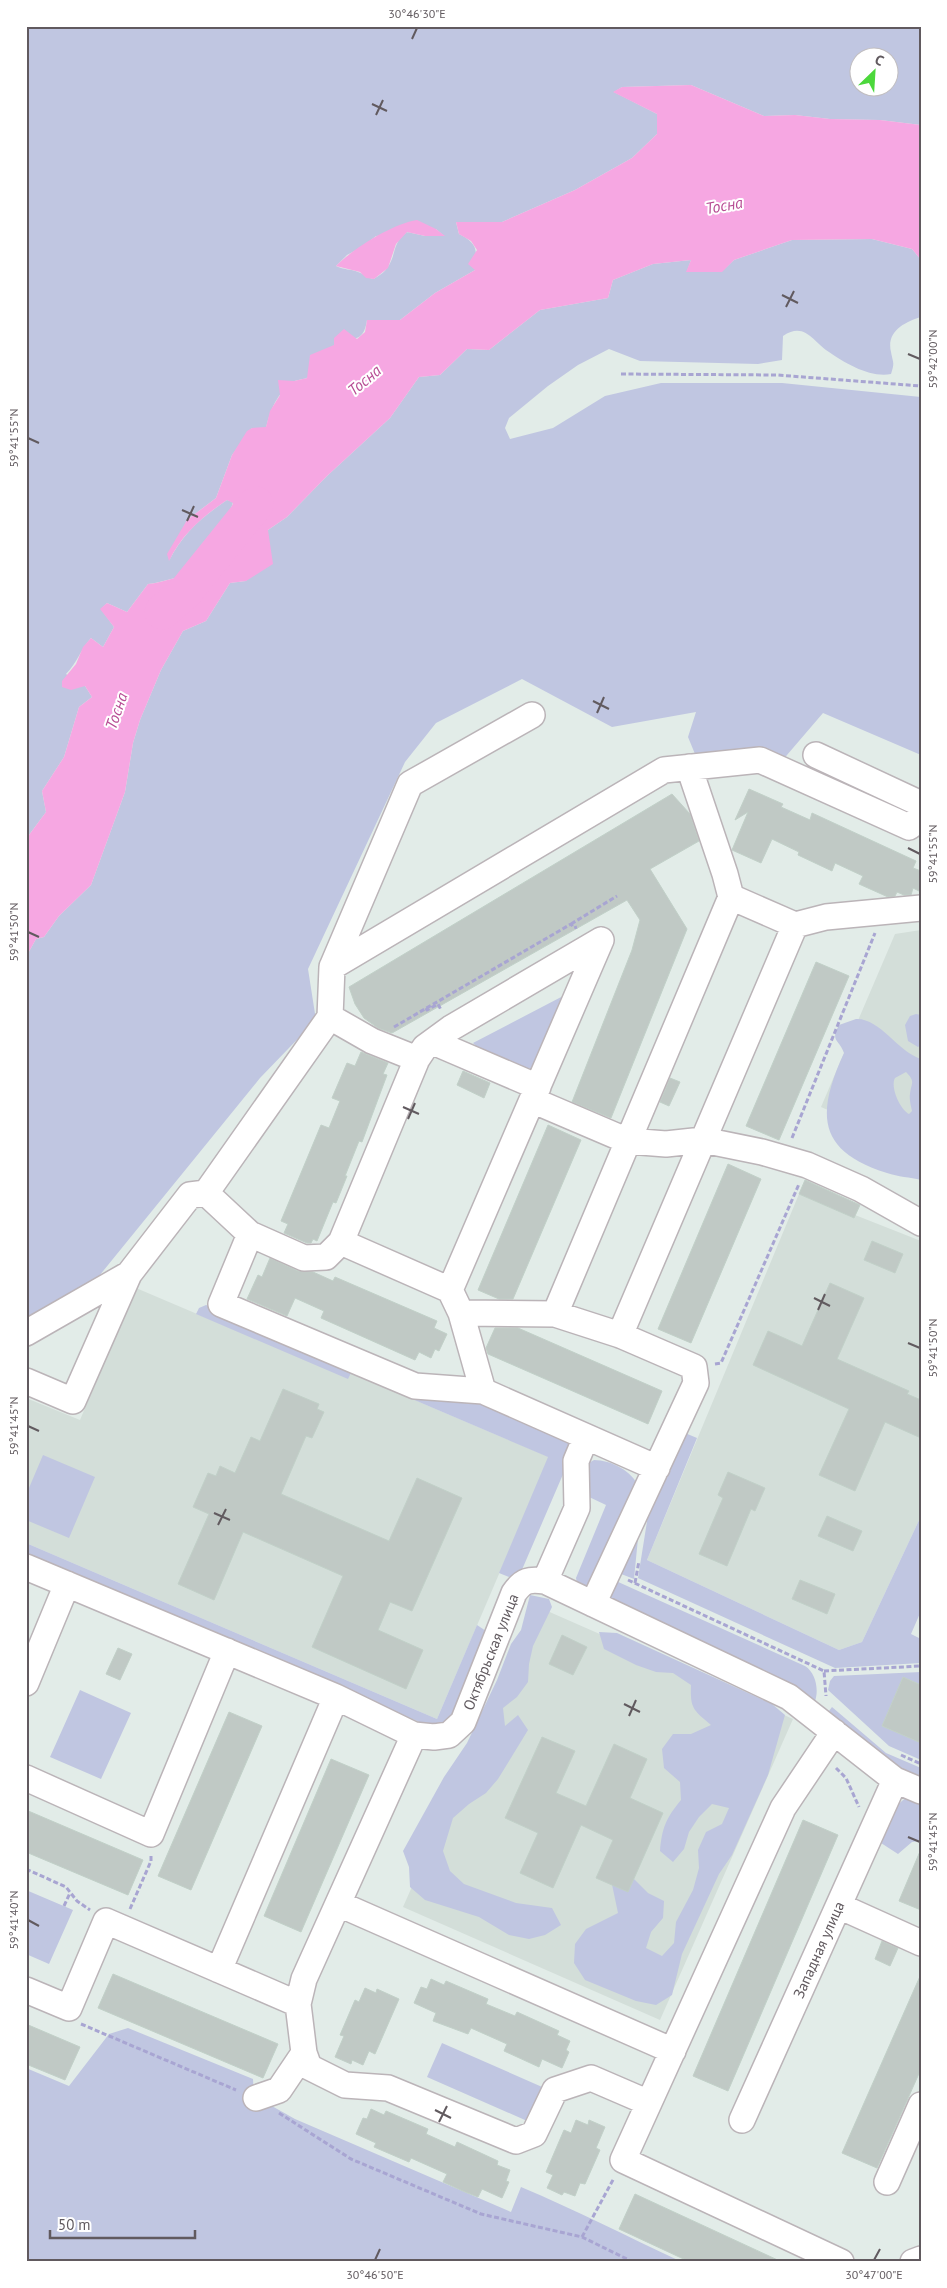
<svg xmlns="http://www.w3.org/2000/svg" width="947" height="2288" font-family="'PT Sans',sans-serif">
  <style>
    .education { fill: #d3ded9 }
    .green { fill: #c0c6e1; fill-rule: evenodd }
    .water { fill: #f6a7e2 }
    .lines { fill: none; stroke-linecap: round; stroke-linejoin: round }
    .river { stroke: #f6a7e2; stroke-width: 35 }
    .building { fill: #c0c9c5; stroke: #c1d0c8 }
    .minor-casing { stroke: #bbb4b8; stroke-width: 28 }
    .path { stroke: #a8a5d2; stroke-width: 3; stroke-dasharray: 5 2.5; stroke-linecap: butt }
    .minor { stroke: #fff; stroke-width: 25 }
    .ticks { fill: none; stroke: #615a5f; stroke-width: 2 }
    .labels { text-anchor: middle; stroke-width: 4; stroke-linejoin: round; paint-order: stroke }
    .street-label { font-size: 15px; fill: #615a5f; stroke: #fff }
    .water-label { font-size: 16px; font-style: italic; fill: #b74d94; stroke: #fff }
    .neatline { fill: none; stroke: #615a5f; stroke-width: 2 }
    .ticks-label { font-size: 12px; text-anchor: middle; fill: #615a5f }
  </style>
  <rect width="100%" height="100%" fill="#e2ece8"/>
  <path class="education" d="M921 930V1151L821 1107 895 934Z
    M799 1194 853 1218 855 1215 921 1241V1516L862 1642 839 1650 647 1560Z
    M136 1288 348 1378 351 1373 549 1457 437 1719 26 1543V1398L80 1420Z
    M536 1606 793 1719 660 2020 403 1907Z"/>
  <path class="green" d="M26 26H921V125L880 120 830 119 795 115 764 116 691 85 622 87 614 92 657 114V134L632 158 575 190 502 222H456L459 234C478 244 477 249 475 270L435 293 400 320H367C363 346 352 334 335 345 323 352 319 370 308 377 304 380 297 379 293 382 277 393 270 410 266 428H252L232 455 216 498 187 520 169 561C183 533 202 517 227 500L233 502 225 529 216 543 233 539C226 553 207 578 191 580 187 580 183 578 179 578 170 578 159 583 148 584L127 612 107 603 101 609 114 627 103 647 91 638C81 649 77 663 66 674L85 686 92 697 79 707 64 757 42 791 46 812 26 839ZM860 58H890V88H860ZM436 229 444 236H425L407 232C391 244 397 255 387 268 384 273 378 276 374 279 367 278 364 274 358 272 351 269 344 270 336 266L347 255 362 247 376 236Z
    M872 239 912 249 921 260V317C905 322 886 331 891 352 893 363 895 362 891 374 871 378 846 364 829 352 813 342 805 321 783 336L782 360 758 364 640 361 609 349 578 365 548 386 509 418 505 428 510 439 553 428 605 396 661 383H782L921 397V755L823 713 781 762 695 754 688 737 696 712 612 727 522 679 436 723 405 762 308 969 316 1020 260 1078 95 1281 26 1317V957L36 939 44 937 59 916 91 885 125 792 133 743 140 720 161 670 183 631 206 621 230 583 246 581 268 530 287 517 327 476 390 418 419 377 440 375 467 349 489 350 540 310 608 298 613 280 653 264 691 260 687 271 721 272 734 260 792 240Z
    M565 995 534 1067 523 1070 481 1051 473 1043Z
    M916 1014 921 1015V1045L918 1047 908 1041 905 1025 910 1016Z
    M856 1019C880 1018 897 1051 921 1059V1180C910 1177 898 1177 887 1173 817 1151 816 1114 844 1053 839 1039 830 1042 839 1025ZM906 1072C916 1082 911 1083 910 1094 909 1099 911 1106 912 1111L909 1114C900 1109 890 1087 895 1078Z
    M206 1305 485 1399 571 1442 570 1458 521 1572 509 1577 499 1573 548 1457 351 1373 348 1379 196 1314 199 1308Z
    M685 1433 697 1438 647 1560 839 1650 862 1642 921 1516V1611L911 1634 921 1639V1663L835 1668 638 1578 649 1509Z
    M43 1455 95 1477 69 1538 26 1520V1495Z
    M594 1460C611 1460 633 1471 639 1488L588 1590 577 1583 576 1578 606 1505 587 1496V1464Z
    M640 1518 634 1579 616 1572Z
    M26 1543 437 1719 477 1625 489 1633 454 1723 431 1727 26 1553Z
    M616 1581 805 1666C816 1673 819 1690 815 1701L613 1602 607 1595Z
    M530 1595 549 1599 552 1607 533 1646 529 1664 528 1682 517 1697 503 1708 505 1726 518 1715 528 1730 498 1779 486 1793 469 1804 453 1818 443 1851 450 1871 464 1884 516 1903 552 1908 561 1925 545 1935 529 1939 509 1935 479 1917 425 1900 410 1887 409 1867 403 1851 444 1777 467 1743 497 1680 511 1644 521 1630Z
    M599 1632 617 1633 772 1704 785 1715 768 1775 732 1855 719 1874 682 1954 672 1995 656 2005 636 2001 585 1980 574 1963 575 1944 586 1929 618 1913 610 1875 631 1876 648 1893 664 1901 663 1918 651 1932 646 1948 662 1956 674 1943 676 1922 693 1890 699 1868 698 1850 706 1832 722 1824 729 1808 712 1804 699 1817 689 1832 684 1849 673 1862 660 1851C662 1828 666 1818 681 1800L680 1782 664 1768 662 1749 673 1734H691L711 1725C693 1710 690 1708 691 1685L673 1673 656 1672 636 1665 604 1649Z
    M921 1672V1685L903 1677 882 1726 921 1743V1760L889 1746 828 1690 830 1681 834 1676Z
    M80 1690 131 1713 101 1779 50 1757Z
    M832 1707 886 1753 921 1768V1786L898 1772 829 1711Z
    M909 1796 921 1799V1841L912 1842 898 1854 881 1843C881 1827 894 1804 909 1796Z
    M26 1890 73 1910 49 1964 26 1954Z
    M128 2028 253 2079 254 2096 295 2119 511 2212 521 2187C576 2210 628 2237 682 2262H26V2068L69 2086 109 2034Z
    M442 2043 549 2090 534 2124 427 2077Z"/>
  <path class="water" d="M691 85 764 116 795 115 830 119 880 120 921 125V260L912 249 872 239 792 240 734 260 722 272H686L691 260 653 264 613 280 608 298 540 310 489 350 467 349 440 375 419 377 390 418 327 476 287 517 268 530 273 564 246 581 230 583 206 621 183 631 161 670 140 720 133 743 125 792 91 885 59 916 44 937 36 939 26 957V839L46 812 42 791 64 757 79 707 92 697 85 686 71 690 62 687V681L76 664 83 647 91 638 103 647 114 627 100 609 107 603 127 612 148 584C160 583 170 578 179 578 183 578 187 580 191 580 207 579 227 553 232 540L216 544 225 529 233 503 227 500C202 517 182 534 169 561L167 554 187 520 216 498 232 455 247 431 252 428 266 427 270 411 280 395 278 380 294 381 307 378 310 355 334 345V338L344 329 357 339 365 332 367 320H400L435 293 475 270 468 264 477 250 471 241 459 234 456 222H502L575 190 632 158 657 134V114L613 92 622 87Z
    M417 220 436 229 445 236H425L407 232 396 244 388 268 374 279 366 278 360 272 336 266C354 248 392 224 417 220Z"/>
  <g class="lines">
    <path class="river" d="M162 612 186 591 256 504"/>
  </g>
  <path class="building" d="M749 789 783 804 781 807 810 820 812 813 916 861 913 868 921 871V892L913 888 911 895H904L897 892 895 896 888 897 859 884 863 876 835 863 832 871 798 855 799 852 772 839 761 863 732 850 748 812 735 820Z
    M672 794 690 814 699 841 650 869 687 929 611 1118 572 1102 632 950 640 920 627 900 392 1033 378 1028 364 1018 355 1004 349 987Z
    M816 962 849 976 779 1140 746 1126Z
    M361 1052 388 1063 383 1074 387 1075 362 1142 359 1141 345 1176H347L336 1203 333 1202 317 1241 313 1239 311 1243H307L284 1233 288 1224 281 1221 321 1125 329 1128 340 1101 332 1098 347 1063 355 1066Z
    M463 1071 490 1083 484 1098 457 1085Z
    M670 1078 680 1082 669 1106 660 1102Z
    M548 1125 581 1140 513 1299H499L478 1290Z
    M728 1164 761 1179 691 1343 658 1329Z
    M805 1180 860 1205 854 1218 799 1194Z
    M872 1241 903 1254 895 1273 864 1260Z
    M270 1258 298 1271 313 1272 333 1281 335 1277 437 1321 434 1328 447 1334 439 1351 435 1349 431 1358 419 1352 415 1360 321 1318 324 1311 295 1298 287 1316 247 1299 258 1275 262 1277Z
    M830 1283 864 1298 837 1359 909 1391 907 1394 921 1400V1438L885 1422 855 1491 819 1475 849 1409 753 1365 768 1331 802 1346Z
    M495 1328H518L662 1391 648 1424 488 1354 486 1348Z
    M283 1389 319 1404 317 1409 324 1412 312 1438 306 1436 281 1494 389 1541 417 1478 462 1498 412 1611 390 1602 378 1630 423 1650 406 1689 312 1647 343 1576 243 1532 214 1600 178 1584 209 1514 193 1507 208 1473 216 1476 220 1466 235 1473 251 1437 260 1441Z
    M728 1472 765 1488 755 1511 751 1509 727 1566 699 1554 723 1498 718 1495Z
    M827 1516 862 1531 853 1551 818 1536Z
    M800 1580 835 1594 827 1614 792 1599Z
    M562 1635 587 1647 573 1675 549 1664Z
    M118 1648 132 1654 120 1680 106 1674Z
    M903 1677 921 1685V1743L882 1726Z
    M229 1712 262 1726 191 1890 158 1876Z
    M542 1737 575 1751 556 1793 586 1806 614 1744 647 1759 630 1798 663 1813 628 1892 596 1878 613 1840 581 1825 553 1888 520 1873 538 1833 505 1818Z
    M331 1759 369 1775 301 1932 264 1916Z
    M26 1810 143 1860 128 1895 26 1852Z
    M803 1820 838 1835 728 2091 693 2076Z
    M921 1849V1910L899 1901Z
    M882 1941 898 1948 890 1966 875 1959Z
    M113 1974 278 2044 263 2078 98 2008Z
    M921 1974V2069L877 2168 842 2153Z
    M431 1979 444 1985 446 1981 488 1999 486 2004 515 2016 517 2012 559 2031 557 2035 570 2041 566 2050 569 2052 562 2068 542 2059 539 2067 504 2051 507 2044 471 2028 468 2034 433 2021 436 2013 414 2003 421 1987 427 1989Z
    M365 1988 376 1993 377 1989 399 1999 375 2054 369 2051 363 2065 352 2060 351 2064 335 2057 344 2036 340 2035 355 2000 359 2002Z
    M26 2024 80 2047 65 2080 26 2064Z
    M371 2109 384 2115 386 2111 428 2129 426 2134 455 2147 457 2142 498 2161 497 2165 510 2170 506 2181 509 2182 502 2198 482 2189 478 2197 465 2192 443 2182 447 2174 411 2158 409 2162 374 2147 376 2143 356 2134 363 2118 367 2119Z
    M576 2120 588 2125 589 2120 605 2127 596 2148 600 2150 585 2184 580 2183 575 2196 564 2192 562 2195 547 2188 553 2175 546 2172 564 2130 571 2133Z
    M635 2194 782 2262H690L619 2229Z"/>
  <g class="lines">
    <g class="minor-casing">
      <path id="minor" d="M816 755 921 804
        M689 767 725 874 731 897 795 925 826 917 921 908
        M332 967 410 784 532 715
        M330 1017 372 1041 417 1059
        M433 1042 538 1087
        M532 1100 628 1141 666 1144 703 1140 762 1152 807 1165 861 1189 921 1223
        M250 1234 221 1304 415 1386 483 1391 657 1468
        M341 1242 326 1257 304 1258 250 1234 206 1193 330 1017 332 967 664 770 760 760 909 827 921 818
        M450 1290 601 940
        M461 1313 555 1314 620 1335 694 1367 696 1383 593 1604
        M555 1314 731 897
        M26 1333 129 1274 190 1195 206 1193
        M620 1335 795 925
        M26 1381 73 1401 129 1274
        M483 1391 461 1313 450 1290 341 1242 417 1059 425 1047 451 1028 601 940
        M26 1567 336 1697 414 1735 434 1737 449 1735 463 1722 514 1593C523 1580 529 1579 545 1581L789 1697 895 1780 921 1791
        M545 1581 577 1508 576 1461 586 1437
        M26 1683 67 1584
        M834 1732 783 1808 623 2160 841 2262
        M414 1735 304 1979 298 2004 304 2053 309 2067 345 2085 388 2088 516 2141 534 2134 555 2090 591 2078 649 2103
        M26 1778 151 1834 227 1651
        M339 1904 673 2051
        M839 1906 921 1943
        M219 1970 336 1697
        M26 1990 69 2008 106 1921 298 2004
        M256 2098 279 2090 304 2053
        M742 2120 895 1780
        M887 2182 921 2105
        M913 2262 921 2259"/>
    </g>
    <path class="path" d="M621 374 777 375 921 386
      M571 924 617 896
      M426 1008 427 1010 438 1004 441 1010
      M394 1027 571 924 574 928 577 927
      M792 1138 875 933
      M715 1364 721 1363 799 1184
      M628 1580 824 1671 826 1696
      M635 1583 639 1561
      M824 1671 921 1666
      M901 1755 921 1764
      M836 1768 846 1778 859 1807
      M26 1869 66 1887 77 1901 90 1910
      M64 1906 70 1893
      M130 1909 151 1861V1854
      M81 2024 236 2090
      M279 2113 351 2159 481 2214 582 2237 633 2262
      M582 2237 614 2178"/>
    <use href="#minor" class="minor"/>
  </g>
  <path class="ticks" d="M412 39 417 28M372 104 387 111M376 115 383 100M782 295 798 303M786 307 794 291M908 354 920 359M28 438 39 443M182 510 198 517M187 521 194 506M593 701 609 709M597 713 604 697M908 848 920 854M28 932 39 937M403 1107 419 1114M408 1119 415 1103M814 1298 830 1306M818 1310 825 1294M908 1343 920 1348M28 1426 39 1431M214 1513 230 1520M218 1525 226 1509M624 1704 640 1712M629 1716 636 1700M908 1837 920 1842M28 1920 39 1926M435 2110 451 2118M439 2122 447 2106M375 2260 380 2249M874 2260 880 2249"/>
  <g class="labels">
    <g class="street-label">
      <text transform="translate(491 1652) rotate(-68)" y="5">Октябрьская улица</text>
      <text transform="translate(819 1950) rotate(-66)" y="5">Западная улица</text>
    </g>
    <g class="water-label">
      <text transform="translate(724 205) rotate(-10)" y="6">Тосна</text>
      <text transform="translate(364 380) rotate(-40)" y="6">Тосна</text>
      <text transform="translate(116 711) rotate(-71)" y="6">Тосна</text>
    </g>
  </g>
  <rect width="947" height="2288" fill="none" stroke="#ffffff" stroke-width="55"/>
  <g transform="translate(874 72) rotate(25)"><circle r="24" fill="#ffffff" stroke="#c0bdbf"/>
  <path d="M0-4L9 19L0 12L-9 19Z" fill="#4cd83c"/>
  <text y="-8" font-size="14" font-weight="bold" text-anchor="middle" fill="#615a5f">С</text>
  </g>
  <path d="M50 2230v8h145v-8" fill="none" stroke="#615a5f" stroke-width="2.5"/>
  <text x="58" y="2230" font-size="15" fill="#615a5f" stroke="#ffffff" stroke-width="4" paint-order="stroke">50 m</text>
  <rect x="28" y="28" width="892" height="2232" class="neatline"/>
  <g class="ticks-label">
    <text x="417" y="18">30°46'30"E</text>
    <text transform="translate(933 359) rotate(-90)" y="4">59°42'00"N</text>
    <text transform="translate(14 438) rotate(-90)" y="4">59°41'55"N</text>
    <text transform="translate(933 854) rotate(-90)" y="4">59°41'55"N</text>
    <text transform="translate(14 932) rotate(-90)" y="4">59°41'50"N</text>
    <text transform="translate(933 1348) rotate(-90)" y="4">59°41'50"N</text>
    <text transform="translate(14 1426) rotate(-90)" y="4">59°41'45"N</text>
    <text transform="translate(933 1842) rotate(-90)" y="4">59°41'45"N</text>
    <text transform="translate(14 1920) rotate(-90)" y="4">59°41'40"N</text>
    <text x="375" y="2279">30°46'50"E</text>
    <text x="874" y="2279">30°47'00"E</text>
  </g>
</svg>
